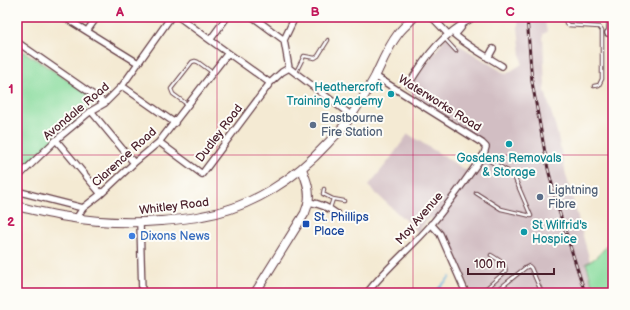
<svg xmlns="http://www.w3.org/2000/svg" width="630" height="310" font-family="'Balsamiq Sans',sans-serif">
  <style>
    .industrial { fill: #d2bec3 }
    .green { fill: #88db9d; stroke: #697d64 }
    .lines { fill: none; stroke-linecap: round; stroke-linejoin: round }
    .stream { stroke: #6db5e5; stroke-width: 1.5 }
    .lane-casing { stroke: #643d44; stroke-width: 4.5 }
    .street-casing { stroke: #643d44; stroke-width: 8 }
    .secondary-casing { stroke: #643d44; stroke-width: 10 }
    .primary-casing { stroke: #643d44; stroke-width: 10 }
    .lane { stroke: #fff; stroke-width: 2.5 }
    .street { stroke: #fff; stroke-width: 5.5 }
    .secondary { stroke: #fff; stroke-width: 8 }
    .primary { stroke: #fff; stroke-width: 8 }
    .rail-casing { stroke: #4a1f2b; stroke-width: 3 }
    .rail { stroke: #fdfcf7; stroke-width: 1.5; stroke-dasharray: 4.5; stroke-linecap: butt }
    .grid { fill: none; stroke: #c2185b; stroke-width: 1; stroke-opacity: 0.55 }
    .culture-dot { fill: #0f9aa8; stroke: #fdfcf7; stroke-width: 1.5 }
    .service-dot { fill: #5c6f8a; stroke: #fdfcf7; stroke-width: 1.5 }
    .transit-dot { fill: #1a4fb4; stroke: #fdfcf7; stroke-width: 1.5 }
    .shop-dot { fill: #3f7fe0; stroke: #fdfcf7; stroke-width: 1.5 }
    .labels { text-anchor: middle; stroke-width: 4; stroke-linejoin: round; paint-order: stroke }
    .culture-label { font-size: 12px; fill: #0d838f; stroke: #fdfcf7; text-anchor: end }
    .street-label { font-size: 12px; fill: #4a1f2b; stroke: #fdfcf7 }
    .service-label { font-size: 12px; fill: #4e5e75; stroke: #fdfcf7; text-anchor: start }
    .transit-label { font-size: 12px; fill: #164399; stroke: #fdfcf7; text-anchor: start }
    .shop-label { font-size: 12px; fill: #366cbe; stroke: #fdfcf7; text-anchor: start }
    .neatline { fill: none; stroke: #c2185b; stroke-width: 1.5 }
    .grid-label { font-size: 13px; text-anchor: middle; font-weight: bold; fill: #c2185b }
  </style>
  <rect width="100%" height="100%" fill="#fdfcf7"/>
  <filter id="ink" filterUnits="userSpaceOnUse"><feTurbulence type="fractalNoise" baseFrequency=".025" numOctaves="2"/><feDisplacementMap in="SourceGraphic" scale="8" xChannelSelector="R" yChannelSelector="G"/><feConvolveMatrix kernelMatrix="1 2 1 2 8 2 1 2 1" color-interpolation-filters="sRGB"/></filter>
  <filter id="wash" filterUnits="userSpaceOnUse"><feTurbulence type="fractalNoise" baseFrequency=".012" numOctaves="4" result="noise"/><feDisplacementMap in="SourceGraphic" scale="16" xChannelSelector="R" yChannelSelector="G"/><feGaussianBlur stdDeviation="0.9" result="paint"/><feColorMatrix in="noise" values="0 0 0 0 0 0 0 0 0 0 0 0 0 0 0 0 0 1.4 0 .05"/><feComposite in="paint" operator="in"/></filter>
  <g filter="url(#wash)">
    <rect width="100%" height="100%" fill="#f4ead3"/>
    <path class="industrial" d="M519 17H544L547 32 543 34 545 91 557 132 566 175 590 261 586 263 595 293H472L437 224 430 217 418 232 368 186 387 163 408 134 467 171 481 149 486 146 407 90 446 37 506 74 522 64 518 27Z"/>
    <path class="green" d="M17 47 98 100 17 174Z
      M613 238V293H595L586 263C597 260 605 247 613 238Z"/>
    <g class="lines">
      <path class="stream" d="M434 293 450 277"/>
    </g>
  </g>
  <g filter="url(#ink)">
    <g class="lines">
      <g class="lane-casing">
        <path id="lane" d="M565 17 566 23 568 25 599 27 602 31V79L599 85 594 86
          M608 32 609 17
          M444 38 456 51
          M296 72 304 56 315 58 318 56 328 40
          M188 105 173 94 171 89 192 62 195 61 198 62 213 73
          M324 189 323 194 333 199 330 208
          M476 193 501 209 531 216 513 174 488 160 484 154
          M333 199 344 201
          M481 293 505 272C508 264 497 259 491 255
          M494 293 525 268 529 266 531 268 542 293"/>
      </g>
      <g class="street-casing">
        <path id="street" d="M64 17 138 63
          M179 17 210 40 270 83
          M253 17 284 40
          M432 17 448 34
          M461 28 455 35C469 47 486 56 502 66
          M87 31 97 17
          M608 33H613
          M210 40 227 17
          M17 42 105 103
          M488 58 493 49
          M289 68 352 116
          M289 68 284 40 295 17
          M409 84C428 53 442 35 474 17
          M122 86 175 123
          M91 111 134 163
          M56 140 101 194
          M159 142 202 174 270 83 282 72 289 68
          M17 178 56 140 91 111 105 103 122 86 171 17
          M20 192 83 208
          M309 202C321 204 328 207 337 214
          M76 219 83 208 101 194 134 163 159 142 228 53
          M140 223 142 293
          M431 224 440 234 466 293
          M367 293C386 268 410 249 430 226 450 203 467 178 484 154L486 147 482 143 375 76"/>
      </g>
      <g class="secondary-casing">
        <path id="secondary" d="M255 293 305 213C306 209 308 206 308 203 311 192 306 179 302 169"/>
      </g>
      <g class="primary-casing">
        <path id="primary" d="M17 206C31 210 46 213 61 216 95 222 127 224 160 221 174 220 189 219 202 216 251 208 295 179 328 143 336 135 345 126 351 116 360 103 368 90 375 77 382 62 388 47 398 34 402 28 409 23 414 17"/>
      </g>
      <use href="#lane" class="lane"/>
      <use href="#street" class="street"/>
      <use href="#secondary" class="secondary"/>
      <use href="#primary" class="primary"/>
      <g class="rail-casing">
        <path id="rail" d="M527 17 532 82 548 169 559 211 585 293"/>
      </g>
      <use href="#rail" class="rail"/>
    </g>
  </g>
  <path class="grid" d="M217 17V293M413 17V293M17 155H613"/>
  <g class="culture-dot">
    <circle cx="391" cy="94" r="4"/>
    <circle cx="509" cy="144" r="4"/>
    <circle cx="524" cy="232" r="4"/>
  </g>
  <g class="service-dot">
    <circle cx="313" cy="125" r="4"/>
    <circle cx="540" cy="197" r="4"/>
  </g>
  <rect class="transit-dot" x="302" y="220" width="8" height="8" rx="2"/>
  <circle class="shop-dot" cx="132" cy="236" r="4"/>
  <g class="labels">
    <g class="culture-label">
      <text x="383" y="91">Heathercroft<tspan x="383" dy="14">Training Academy</tspan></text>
      <text x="509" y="162" text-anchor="middle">Gosdens Removals<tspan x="509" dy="14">&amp; Storage</tspan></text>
      <text x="532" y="229" text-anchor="start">St Wilfrid's<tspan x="532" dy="14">Hospice</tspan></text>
    </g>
    <g class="street-label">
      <text transform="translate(440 103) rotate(32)" y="4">Waterworks Road</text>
      <text transform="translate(76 111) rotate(-40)" y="4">Avondale Road</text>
      <text transform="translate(219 133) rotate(-53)" y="4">Dudley Road</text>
      <text transform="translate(124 157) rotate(-42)" y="4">Clarence Road</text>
      <text transform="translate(174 206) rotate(-7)" y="4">Whitley Road</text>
      <text transform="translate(419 218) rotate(-49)" y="4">Moy Avenue</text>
    </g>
    <g class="service-label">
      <text x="321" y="122">Eastbourne<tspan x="321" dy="14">Fire Station</tspan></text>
      <text x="548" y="194">Lightning<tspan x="548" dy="14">Fibre</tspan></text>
    </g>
    <g class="transit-label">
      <text x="314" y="221">St. Phillips<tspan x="314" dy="14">Place</tspan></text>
    </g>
    <g class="shop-label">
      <text x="140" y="240">Dixons News</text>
    </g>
  </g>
  <rect width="630" height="310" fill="none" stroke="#fdfcf7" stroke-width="44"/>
  <path d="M468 268v6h86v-6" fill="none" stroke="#4a1f2b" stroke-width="2"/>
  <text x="474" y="268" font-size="12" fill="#4a1f2b" stroke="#fdfcf7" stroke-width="3" paint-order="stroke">100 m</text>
  <rect x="22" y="22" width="586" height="266" class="neatline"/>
  <g class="grid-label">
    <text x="120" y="16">A</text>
    <text x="315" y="16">B</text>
    <text x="510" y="16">C</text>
    <text x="11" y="93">1</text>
    <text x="11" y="226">2</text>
  </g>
</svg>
